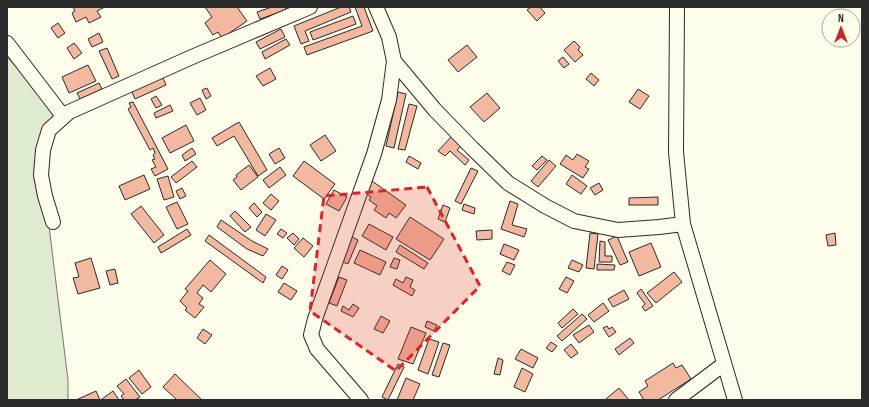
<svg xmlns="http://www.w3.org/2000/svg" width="869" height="407" font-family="'Sofia Sans Condensed',sans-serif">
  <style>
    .green { fill: #deebd1; stroke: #74746e }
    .building { fill: #f2b8a0; stroke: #2b2b2b }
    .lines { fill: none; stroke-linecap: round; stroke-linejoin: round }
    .minor-casing { stroke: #2b2b2b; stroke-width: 16 }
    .minor { stroke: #fdfbea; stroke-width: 14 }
    .marked { fill: #d62828; fill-opacity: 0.2; stroke: #d62828; stroke-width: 3; stroke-dasharray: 8 5; stroke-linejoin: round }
  </style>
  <rect width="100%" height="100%" fill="#fdfbea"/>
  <path class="green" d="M7 57 29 81 57 116 44 132 49 226 68 380V400H7Z"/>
  <path class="building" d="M73 7H105L97 11 101 17 89 23 86 17 76 22 72 13 75 11Z
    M205 7H237L247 21 222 38 218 32 213 35 205 23 212 17Z
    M272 7H285L286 10 260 19 257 12Z
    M341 7H349L351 12 305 31 309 41 301 44 294 26Z
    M355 7H364L373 31 307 55 304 47 362 26Z
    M531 7H540L545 13 537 21 527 10Z
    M353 16 356 24 313 40 310 32Z
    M58 23 65 33 58 38 51 28Z
    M281 29 285 37 260 49 256 42Z
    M99 33 103 42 92 47 88 39Z
    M286 39 290 45 265 59 262 52Z
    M574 41 580 47 578 50 583 55 575 62 564 50Z
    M74 43 82 53 74 59 67 48Z
    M467 45 477 57 458 72 448 60Z
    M107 48 119 76 112 79 99 51Z
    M563 57 569 64 564 68 558 61Z
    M88 65 96 81 69 93 62 77Z
    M270 68 276 79 263 86 256 76Z
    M591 73 599 80 594 86 586 79Z
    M162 76 166 85 135 99 131 90Z
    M99 83 102 89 80 99 77 93Z
    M207 88 211 96 206 99 202 90Z
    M638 89 649 96 640 109 629 102Z
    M398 92 406 94 394 148 386 146Z
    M487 93 500 108 484 122 470 107Z
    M156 96 162 105 156 108 151 99Z
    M200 98 206 110 197 115 190 103Z
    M133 102 168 169 155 176 151 169 156 167 152 160 155 159 153 155 155 153 153 148 150 150 128 109 131 107 129 103Z
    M409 104 417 106 405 150 398 149Z
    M170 105 173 111 156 118 154 113Z
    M239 122 267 170 258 176 234 136 217 146 212 138Z
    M186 125 194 141 170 153 162 138Z
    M325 135 336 151 321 161 310 145Z
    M451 137 461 146 457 150 469 160 465 165 450 151 445 156 438 151Z
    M192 148 196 154 185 161 182 155Z
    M279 148 285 158 275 164 269 154Z
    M577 154 589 161 585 167 589 169 583 178 560 164 566 155 573 160Z
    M409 156 421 163 418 169 406 162Z
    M542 156 547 160 537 170 532 166Z
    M549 160 556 166 538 187 531 181Z
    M192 161 197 167 176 183 171 177Z
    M304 161 335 184 324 199 293 176Z
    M249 165 258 177 241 190 233 180 237 177 236 175Z
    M280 167 286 175 269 188 263 180Z
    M471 168 478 171 461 204 455 201Z
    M144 175 150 189 125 200 119 186Z
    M572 175 587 186 581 194 566 184Z
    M168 176 174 197 164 200 157 179Z
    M372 181 406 205 396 218 389 213 386 218 374 210 377 206 369 200 371 197 364 192Z
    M599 183 603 190 595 195 590 188Z
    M182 188 186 196 180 199 176 191Z
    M334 190 347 197 339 211 326 204Z
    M271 194 279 201 271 210 263 203Z
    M658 197V205H629V198Z
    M510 201 518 204 512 225 527 229 524 237 501 229Z
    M177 202 188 224 177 229 166 207Z
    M254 203 262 212 257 217 249 208Z
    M464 204 475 208 474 214 462 210Z
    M443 205 450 208 445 222 438 219Z
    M141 206 164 235 154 243 131 214Z
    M235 211 251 227 245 232 230 216Z
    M266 214 276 220 265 236 256 230Z
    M410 217 444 239 430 260 396 239Z
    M221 220 252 241 268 249 263 256 247 249 217 227Z
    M369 224 393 237 386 250 362 236Z
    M187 229 191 235 161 253 158 247Z
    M281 229 287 233 283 238 277 234Z
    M492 230V239L477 240 476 231Z
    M293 233 299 239 294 245 287 238Z
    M590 233 598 234 594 269 586 268Z
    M835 233 836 245 828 246 826 235Z
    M209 235 266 277 263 283 205 241Z
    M350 236 358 240 348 264 340 261Z
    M617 236 628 262 620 265 608 240Z
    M303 238 313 246 304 257 294 248Z
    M600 241 605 242V256H612V262H599Z
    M651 243 661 267 639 276 629 252Z
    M504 244 519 250 514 260 500 254Z
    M400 245 428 263 424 269 396 252Z
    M360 250 386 262 380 275 354 263Z
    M91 258 100 288 78 294 73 278 79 277 75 263Z
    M394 258 400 260 397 269 390 267Z
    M210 260 226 274 211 292 203 285 197 293 203 298 199 304 204 307 195 318 185 310 187 308 180 301 188 291 185 289Z
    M572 260 583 265 579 272 568 268Z
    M507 262 515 265 510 275 502 271Z
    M597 264 615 265 614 270H597Z
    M282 266 288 270 282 279 276 275Z
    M115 269 118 283 110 285 106 271Z
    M674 272 682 282 656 303 647 293Z
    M339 277 347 280 337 306 329 303Z
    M406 277 413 280 410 287 415 290 412 296 393 285 396 279 403 283Z
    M566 277 574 281 567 293 559 289Z
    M284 283 297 291 291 300 278 292Z
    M641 289 653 306 645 311 642 307 645 304 637 293Z
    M624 290 629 299 613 307 608 299Z
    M603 303 609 311 594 322 588 315Z
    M353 304 359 308 353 317 341 311 343 306 349 310Z
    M573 309 578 314 562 328 558 323Z
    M582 314 587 319 562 341 557 336Z
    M381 316 390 321 383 333 374 329Z
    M427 321 437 325 434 331 425 327Z
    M589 325 594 332 579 343 573 335Z
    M607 326 609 329 612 327 616 332 609 337 603 328Z
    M411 327 426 333 413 364 398 359Z
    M203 329 212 335 205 344 197 338Z
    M630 338 634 343 619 355 615 349Z
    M429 339 439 342 428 374 418 370Z
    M551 342 557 346 552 352 546 348Z
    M443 343 450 345 439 377 432 375Z
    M571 344 578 353 571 358 564 350Z
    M521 349 538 358 533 368 515 359Z
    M498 358 503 360 500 375 494 374Z
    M673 363 676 368 682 365 691 379 658 400H644L639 392 648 386 645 381Z
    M398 364 404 367 388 400 382 397Z
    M522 368 533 374 525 392 514 387Z
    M139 370 151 387 142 394 129 378Z
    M175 374 202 400H177L163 387Z
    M406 378 420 384 413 400H397Z
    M126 379 140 397 135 400H124L121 396 124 394 117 386Z
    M619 388 629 400H607L606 399Z
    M96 391 100 400H76Z
    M113 391 119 400H103L102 399Z"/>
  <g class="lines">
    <g class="minor-casing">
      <path id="minor" d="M677 7 676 152 683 224 735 400
        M7 43 63 116
        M394 61 435 110 472 148 508 183 545 206 574 221 618 230 659 227 683 224
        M53 222 45 196 41 175 43 150 49 130 69 112 192 57 310 7
        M361 400 317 349 311 335 315 319 374 154 389 100 394 61 389 37 376 7
        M676 400 724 364"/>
    </g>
    <use href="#minor" class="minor"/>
  </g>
  <path class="marked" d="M427 187 480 286 396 371 310 311 324 196Z"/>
  <rect width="869" height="407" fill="none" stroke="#2b2b2b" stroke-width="16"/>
  <g transform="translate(841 28)"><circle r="19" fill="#fdfbea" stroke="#a9a89e"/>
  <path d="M0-3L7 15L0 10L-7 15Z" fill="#c62828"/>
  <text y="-6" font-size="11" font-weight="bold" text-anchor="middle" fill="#2b2b2b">N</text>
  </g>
</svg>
